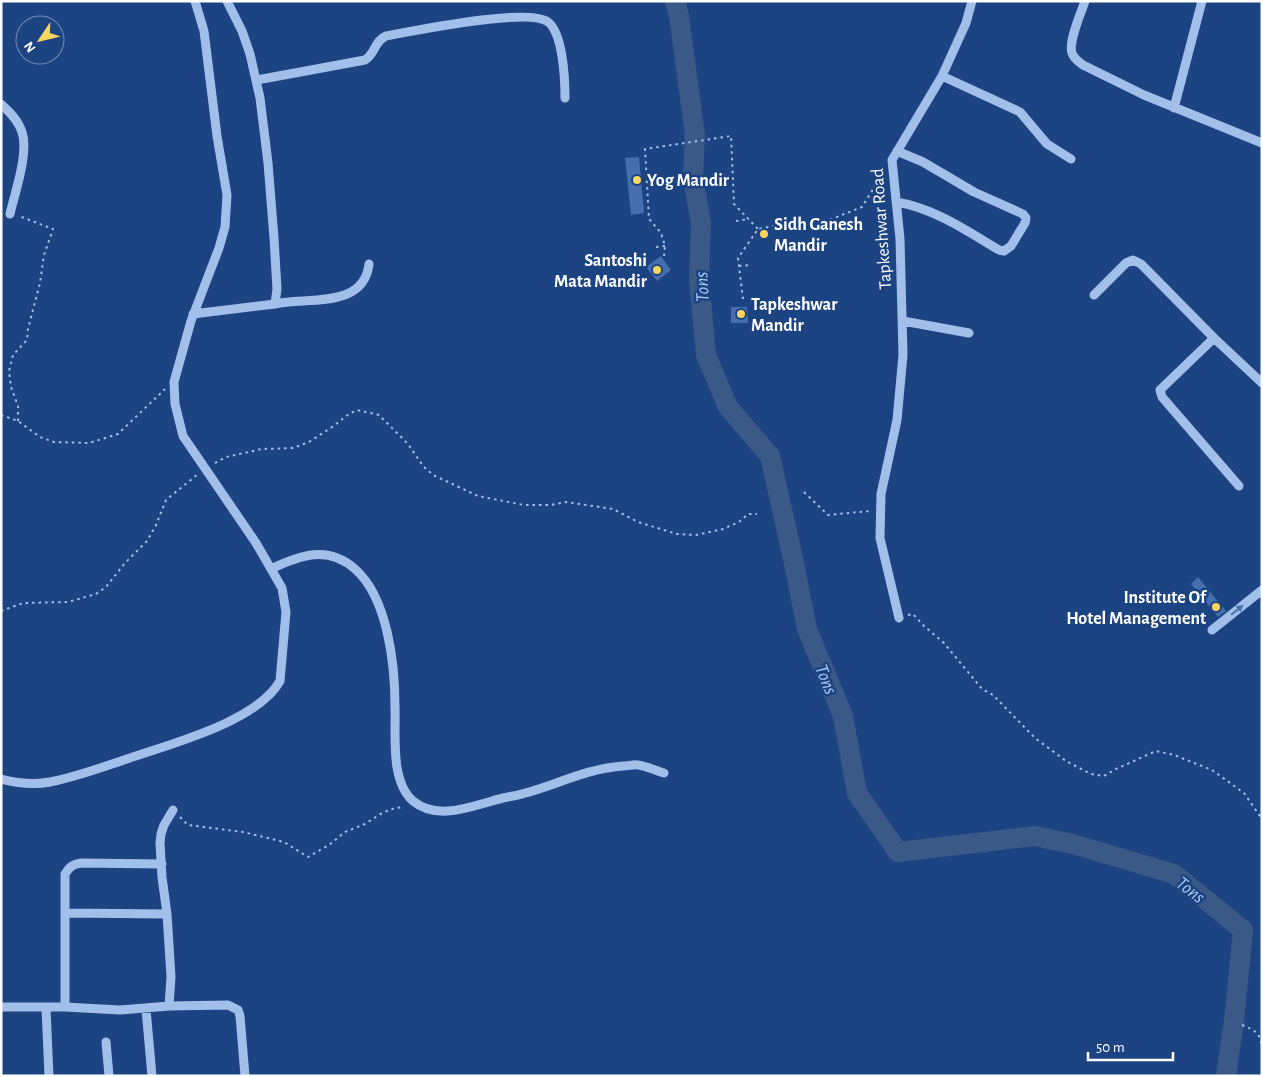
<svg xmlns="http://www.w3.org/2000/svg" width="1263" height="1077" font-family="'Alegreya Sans',sans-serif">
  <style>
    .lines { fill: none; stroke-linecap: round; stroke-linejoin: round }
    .river { stroke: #3b5987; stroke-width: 20 }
    .building { fill: #446eac }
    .path { stroke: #a2bfea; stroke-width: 2; stroke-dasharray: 2.5 4; stroke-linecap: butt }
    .minor { stroke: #a2bfea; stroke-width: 9 }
    .oneway { fill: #4b6fa7 }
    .poi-dot { fill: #fbd55f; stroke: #1c4483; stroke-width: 2 }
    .labels { text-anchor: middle; stroke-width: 5; stroke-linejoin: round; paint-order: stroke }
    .poi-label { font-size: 18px; font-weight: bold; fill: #fff; stroke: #1c4483; text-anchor: start }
    .street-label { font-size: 18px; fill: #fff; stroke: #1c4483 }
    .water-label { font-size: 19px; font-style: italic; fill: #adc9f2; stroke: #1c4483 }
  </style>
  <rect width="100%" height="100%" fill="#1c4483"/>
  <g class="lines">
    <path class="river" d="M675 1 679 16 695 135 693 178 701 223 699 279 706 355 728 407 770 456 794 563 807 629 843 716 857 793 898 852 1035 836 1073 844 1174 874 1243 930 1234 1021 1226 1076"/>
  </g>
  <path class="building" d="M639 157 644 213 631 215 625 158Z
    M661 256 671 270 657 281 646 267Z
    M731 307H747L748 323H731Z
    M1198 577 1226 611 1218 617 1191 584Z"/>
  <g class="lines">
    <path class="path" d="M736 221 749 219
      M656 247 665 246
      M664 256 665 246 661 233 649 219 645 149 731 136 734 204 758 229
      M739 266 751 265
      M743 299 738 258 758 229 784 224 824 222 862 207 882 175
      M1 415 18 421 40 437 54 442 89 443 118 434 165 389
      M18 421V406L11 387 9 371 13 355 27 340 28 329 40 283 44 255 53 229 19 216
      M215 463 226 457 262 449 293 448 309 442 332 427 349 414 357 410 379 415 408 444 423 466 433 475 478 496 524 505H551L566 502 613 509 638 522 677 534 696 535 723 529 739 522 748 514H757
      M804 492 828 515 870 511
      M1 611 23 603 68 602 96 594 106 587 125 563 147 541 156 525 166 500 198 474
      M908 615 913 614 924 626 944 643 982 689 993 695 1035 738 1066 761 1091 774 1104 776 1116 769 1156 751 1174 755 1212 770 1244 793 1262 819
      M180 817 188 825 243 832 284 842 308 857 329 845 345 832 365 824 382 813 395 808 404 807
      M1242 1025C1255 1030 1260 1033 1262 1047
      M1262 1051V1069"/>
    <path class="minor" d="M1085 1C1081 13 1068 42 1072 53 1074 59 1079 62 1083 65L1144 95 1262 143
      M942 76 1020 112 1047 144 1071 159
      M257 80 365 60C376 53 374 41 386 36 414 31 528 7 548 22 563 33 565 80 565 98
      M1 104C10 112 18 120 22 132 29 153 15 192 10 214
      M1174 108 1202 1
      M896 202C934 208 967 231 999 250L1004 251 1011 246 1025 223 1026 218 1023 214 974 192 923 162 897 151
      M1094 295 1126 263 1133 260 1141 264 1214 338 1262 383
      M275 304C308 297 364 309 369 264
      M193 314 275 304 277 289 274 238 268 163 260 98 250 54 242 31 227 1
      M903 321 969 333
      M1214 338 1160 390 1162 397 1239 486
      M271 569C300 555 328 545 355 569 388 598 395 665 395 707 396 735 390 781 413 801 436 820 467 808 492 801 504 797 517 796 529 792 560 783 590 768 623 766 628 766 634 764 638 765 647 766 656 771 664 773
      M899 618 880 538 881 494 897 420 903 355 900 239 892 160 942 76 966 23 972 1
      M1212 630 1262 590
      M1 779C17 783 35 785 50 782 76 777 103 767 127 759 170 744 257 722 280 681L286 612 282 588 256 543 183 436 175 404 174 382 191 321 219 248 225 227 227 195 217 136 204 31 195 1
      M65 913 167 914
      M169 1006 228 1005 238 1010 240 1016 245 1076
      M1 1007H65V874C69 867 73 864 81 863L162 864
      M65 1007 120 1010 169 1006 171 977 167 914 162 877 160 843 161 834 164 825 173 810
      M46 1008 49 1076
      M146 1009 152 1076
      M106 1042 109 1076"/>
  </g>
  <defs><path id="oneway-solid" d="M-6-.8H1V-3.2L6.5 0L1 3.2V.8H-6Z" transform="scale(1.25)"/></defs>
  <use class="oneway" href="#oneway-solid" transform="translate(1237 610) rotate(-39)"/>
  <g class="poi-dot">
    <circle cx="637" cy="180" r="5"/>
    <circle cx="764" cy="234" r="5"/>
    <circle cx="657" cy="270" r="5"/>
    <circle cx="741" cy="314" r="5"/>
    <circle cx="1216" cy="607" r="5"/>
  </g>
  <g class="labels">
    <g class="poi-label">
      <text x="647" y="186">Yog Mandir</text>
      <text x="774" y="230">Sidh Ganesh<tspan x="774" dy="21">Mandir</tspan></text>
      <text x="647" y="266" text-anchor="end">Santoshi<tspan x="647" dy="21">Mata Mandir</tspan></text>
      <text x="751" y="310">Tapkeshwar<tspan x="751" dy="21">Mandir</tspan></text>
      <text x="1206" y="603" text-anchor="end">Institute Of<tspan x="1206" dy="21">Hotel Management</tspan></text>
    </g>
    <g class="street-label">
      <text transform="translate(881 229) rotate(-94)" y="6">Tapkeshwar Road</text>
    </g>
    <g class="water-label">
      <text transform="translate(701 287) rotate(-93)" y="7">Tons</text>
      <text transform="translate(827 679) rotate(68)" y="7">Tons</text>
      <text transform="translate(1191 889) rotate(38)" y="7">Tons</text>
    </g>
  </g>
  <rect width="1263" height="1077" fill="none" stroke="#ffffff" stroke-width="5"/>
  <g transform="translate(40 40) rotate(235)"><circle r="24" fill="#1c4483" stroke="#778fb5"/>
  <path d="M0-4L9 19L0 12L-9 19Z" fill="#fbd55f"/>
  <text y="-8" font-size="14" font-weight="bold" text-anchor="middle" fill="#ffffff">N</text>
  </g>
  <path d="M1088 1052v8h85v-8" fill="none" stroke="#ffffff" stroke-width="2.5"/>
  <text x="1096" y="1052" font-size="15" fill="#ffffff" stroke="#1c4483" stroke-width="4" paint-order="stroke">50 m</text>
</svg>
